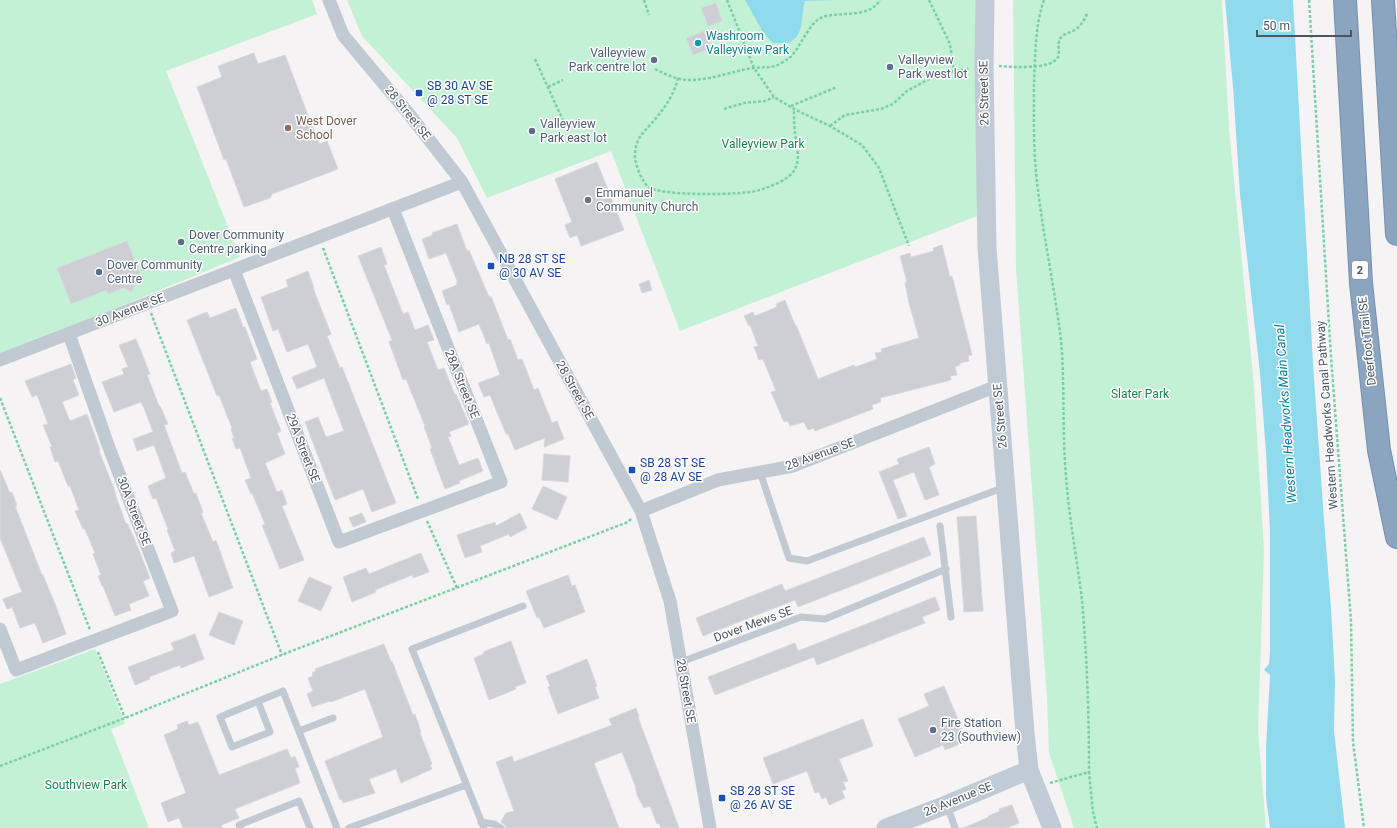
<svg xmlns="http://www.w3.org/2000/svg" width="1397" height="828" font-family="Roboto,sans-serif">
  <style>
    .green { fill: #c3f1d5 }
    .water { fill: #90daee }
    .building { fill: #cdcfd5; stroke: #d7d9de }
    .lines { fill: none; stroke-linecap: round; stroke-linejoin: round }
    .highway-casing { stroke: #7690ad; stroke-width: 24 }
    .path { stroke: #7ad0a6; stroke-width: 2.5; stroke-dasharray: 3 2; stroke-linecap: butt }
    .lane { stroke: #c1cad2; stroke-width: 7 }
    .street { stroke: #c1cad2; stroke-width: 13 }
    .secondary { stroke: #c1cbd6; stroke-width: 19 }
    .highway { stroke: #8ba5c1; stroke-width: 22 }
    .culture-dot { fill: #0f9aa8; stroke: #fff; stroke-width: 1.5 }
    .service-dot { fill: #5c6f8a; stroke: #fff; stroke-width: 1.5 }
    .transit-dot { fill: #1a4fb4; stroke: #fff; stroke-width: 1.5 }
    .education-dot { fill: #8d6e63; stroke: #fff; stroke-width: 1.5 }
    .worship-dot { fill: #6b7280; stroke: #fff; stroke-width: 1.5 }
    .labels { text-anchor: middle; stroke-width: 3; stroke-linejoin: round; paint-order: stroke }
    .shield { fill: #fff; stroke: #808990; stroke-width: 1 }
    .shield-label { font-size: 11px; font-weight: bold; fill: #4a5661 }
    .culture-label { font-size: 12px; fill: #0d838f; stroke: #fff; text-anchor: start }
    .service-label { font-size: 12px; fill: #4e5e75; stroke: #fff; text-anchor: start }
    .transit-label { font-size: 12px; fill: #164399; stroke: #fff; text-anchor: start }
    .street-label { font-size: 12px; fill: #4a5661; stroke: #fff }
    .education-label { font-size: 12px; fill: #785e54; stroke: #fff; text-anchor: start }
    .park-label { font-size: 12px; fill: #17864f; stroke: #fff }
    .worship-label { font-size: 12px; fill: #5b616d; stroke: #fff; text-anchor: start }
    .water-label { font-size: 13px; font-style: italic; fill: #0c7c9b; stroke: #fff }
  </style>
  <rect width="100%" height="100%" fill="#f5f3f3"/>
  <path class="green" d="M0 0H312L317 14 166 71 240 257 0 356Z
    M347 0H976L980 215 680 331 611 151 487 198 457 138 362 36Z
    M1013 0H1222L1229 129 1254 386 1264 551 1258 730 1266 828H1074L1049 753 1047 698 1016 268Z
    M95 649 125 724 111 729 149 828H0V684Z"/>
  <path class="water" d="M745 0H837L805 1C800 15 806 36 788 43 784 44 777 43 773 43L764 34Z
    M1225 0H1293L1313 364 1324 520 1331 608 1335 680 1334 731 1345 828H1270L1266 797V747L1270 675 1264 670 1269 664 1270 651V531L1266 452 1260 373 1240 194 1233 87Z"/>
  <path class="building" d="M716 3 722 21 708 26 701 8Z
    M704 31 711 48 693 55 686 38Z
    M254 53 258 64 285 55 319 144 327 141 338 169 272 194 270 198 244 207 226 159 224 160 197 87 222 77 218 66Z
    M597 162 624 230 581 246 577 235 570 238 565 225 572 222 555 179Z
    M457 224 467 251 469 250 489 297 491 296 508 340 510 339 518 360 522 359 534 390 538 388 552 423 557 421 564 439 544 447 545 438 515 450 508 434H506L490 395 484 397 478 383 500 375 489 343 487 344 479 324 459 332 449 304 447 305 442 291 457 285 456 283H458L446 253 429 259 422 239 433 235 432 233Z
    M127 241 141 277 137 278 132 292 123 288 108 294 106 290 71 304 57 268Z
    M942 245 950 277 952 276 972 355 968 356 969 361 960 363V365L955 367 957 375 950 376 951 380 880 398 881 402 872 405 873 409 815 431 814 428 808 430 804 422 790 426 788 421 784 422 771 392 776 391 763 359 759 360 754 347 758 346 750 325 749 326 744 316 753 312 755 316 777 307 776 304 785 300 795 325H796L818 379 854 365 855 367 864 364 877 359 875 353 882 352 881 349 919 338 909 303 905 283 907 282 900 256 910 253 911 257 934 251 933 248Z
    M381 247 387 264 384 265 403 314 408 312 415 330 428 325 434 340 427 342 438 370 444 368 455 395 456 394 469 424 449 432 451 436 448 437 459 465 478 458 483 471 459 481 460 483 445 489 430 449 432 448 424 427 425 426 406 379 403 380 389 342 392 340 358 256Z
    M308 271 314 288H313L331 334 327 336 340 368 342 367 396 503 372 512 363 489 335 500 305 422 318 417 326 437 344 431 324 378 297 389 292 377 317 367 308 344 287 352 278 329 273 331 261 297 288 287 286 280Z
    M649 280 652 290 642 293 639 284Z
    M236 308 243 327H245L257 359 250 362 261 391 267 389 272 402 270 403 281 431 277 433 285 454 265 463 277 492 282 490 287 504 282 506 304 560 280 569 262 525 265 524 252 493 251 494 245 480 251 478 240 448 236 449 232 438H234L231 429 232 428 219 395 217 396 187 320 207 312 210 318Z
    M136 339 150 374 147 375 159 406H160L168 424 164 425 182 473 185 472 194 494 196 493 203 512 201 513 213 542 216 540 233 588 209 597 194 556 174 563 171 553 175 551 167 530 168 529 156 498 153 499 148 486 166 478 154 445 137 451 133 439 153 432 144 408 141 402 114 412 102 382 124 374 122 369 128 367 119 345Z
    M71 364 76 378 73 380 79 395 62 402 70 421 87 414 100 450 99 451 116 494H115L126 524 127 523 134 538 150 578 143 581 149 596 129 604 131 610 115 616 103 586H102L98 576 101 575 93 554 95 553 85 529H83L75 511 79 510 70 486H68L58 461 55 462 50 447H52L43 425 48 424 37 395 32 397 25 381Z
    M929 447 935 464 929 467 939 495 925 500 914 472 893 480 907 516 898 519 879 472 899 464 897 459Z
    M544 454 570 456 568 482 542 480Z
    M0 470 10 493 12 492 17 506H15L42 575H43L55 604 66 634 43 643 35 623 20 628 12 607 7 609 3 599 22 592 0 538Z
    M543 486 567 497 557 520 532 509Z
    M362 513 366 522 353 527 349 518Z
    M520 513 527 528 510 537 509 534 480 546 482 552 465 558 457 535 495 522 496 526Z
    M976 516 983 611 964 612 957 517Z
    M924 537 931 555 798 607 795 600 703 636 696 618 782 584 785 591Z
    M421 553 429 572 413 578 412 575 375 590 376 592 352 602 343 577 366 568 369 574Z
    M568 575 572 586 575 585 585 612 544 628 539 617 537 618 526 591Z
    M309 577 332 587 321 611 298 601Z
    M935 597 940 610 922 617 925 623 817 665 814 657 715 695 708 677 795 643 798 651Z
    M219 612 243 621 234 645 209 635Z
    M195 634 204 659 181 668 180 665 149 677 150 679 135 685 128 667 174 650 171 643Z
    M511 641 526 683 515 687 516 689 489 700 474 658 484 654 483 652Z
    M384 644 391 662 392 661 413 715 415 714 421 732 420 733 432 764 430 765 432 769 401 783 396 769 369 779 375 793 343 803 342 799 340 800 325 761 383 737 365 689 331 702 330 701 312 707 307 694 313 691 308 678 313 676 312 673 316 671 315 669Z
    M587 659 597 686 595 687 599 698 558 714 548 687 550 686 546 676Z
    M944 686 967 741 945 750 943 745 915 757 898 719 929 706 924 694Z
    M636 708 639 717H638L679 828H661L659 823 657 824 650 806 644 808 637 795 635 785 622 752 594 763 619 828H506L505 825 501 822 506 813 514 811 496 762 512 756 514 762 575 739 612 725 609 719Z
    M863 719 873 746 839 759 848 781 843 782 846 789 842 791 845 798 829 805 826 797 822 799 819 792 815 793 807 771 773 784 763 758Z
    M187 721 189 725 198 722 219 775 287 749 291 758 295 756 299 767 295 768 300 783 235 809 239 818 221 825 223 828H183L179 818 168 822 161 803 186 793 164 735 178 729 177 725Z
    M1012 805 1019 823 1007 828H963L989 817 988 816 1000 811 999 809Z"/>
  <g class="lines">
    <g class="highway-casing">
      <path id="highway" d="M1345 0 1361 283 1379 450 1397 537
        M1383 0 1397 234"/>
    </g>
    <path class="path" d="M644 0 649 15
      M727 0 754 68 774 97 794 109 830 126 862 145 879 168 909 246
      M929 0 950 44 954 71
      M1044 0C1035 24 1035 59 1034 85 1034 120 1033 154 1038 190 1044 240 1055 290 1061 340 1065 385 1062 431 1066 476 1069 518 1077 559 1082 600 1087 657 1089 714 1089 772
      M1309 0 1331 357 1351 621 1353 742 1364 828
      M535 59 566 127
      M999 66C1011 67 1052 70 1058 57 1060 51 1057 44 1060 39 1063 33 1071 33 1076 29 1082 25 1085 18 1088 12
      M655 69C667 75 677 80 690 80 712 80 732 71 753 68 761 67 768 68 775 66 779 65 784 61 788 59 801 49 808 22 823 17 840 11 869 19 880 0
      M678 78C675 91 668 103 660 113 649 129 635 134 635 156 635 164 643 185 650 188 667 196 738 195 756 191 767 188 790 180 795 169 801 157 796 145 795 133 794 125 794 117 794 109
      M548 87 563 80
      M791 106 837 87
      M724 109 744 103 765 101 774 97
      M830 126 845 115 881 109 893 104 907 91 929 79 954 71 970 69
      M323 248 418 499
      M151 313 282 655
      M0 398 90 630
      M427 521 457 588
      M98 652 125 718
      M0 766 125 718 289 652 628 522 631 519
      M1050 783 1089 772 1093 812 1097 828"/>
    <path class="lane" d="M760 472 789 558 807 561 1005 487
      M940 526 951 617
      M681 662 801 617 825 619 946 569
      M258 701 270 732 232 747 220 717 283 691 337 828
      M299 731 333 718
      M947 805 955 828
      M481 822 494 824 501 828
      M240 828 239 825 299 801 310 828
      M349 828 466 785
      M484 828 412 649 523 606"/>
    <path class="street" d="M329 0 343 35 409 114 462 182 641 511 670 601 710 828
      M234 270 339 542 501 482 393 209
      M0 360 462 182
      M641 511 718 480 793 466 997 386
      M0 629 16 670 172 611 108 445 69 334"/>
    <path class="secondary" d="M985 0 984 67 987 248 1025 733 1029 770 1052 828
      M886 828 946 805 1029 770"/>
    <use href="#highway" class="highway"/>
  </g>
  <circle class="culture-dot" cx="698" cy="43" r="4"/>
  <g class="service-dot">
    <circle cx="654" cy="60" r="4"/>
    <circle cx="890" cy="67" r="4"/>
    <circle cx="532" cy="131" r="4"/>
    <circle cx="181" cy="242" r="4"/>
    <circle cx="99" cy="272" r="4"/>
    <circle cx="933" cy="730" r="4"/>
  </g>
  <g class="transit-dot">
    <rect x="415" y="89" width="8" height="8" rx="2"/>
    <rect x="487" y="262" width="8" height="8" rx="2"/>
    <rect x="628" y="466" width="8" height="8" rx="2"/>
    <rect x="718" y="794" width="8" height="8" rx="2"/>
  </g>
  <circle class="education-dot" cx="288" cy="128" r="4"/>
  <circle class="worship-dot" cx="588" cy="200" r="4"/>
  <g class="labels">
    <rect class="shield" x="1352" y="261" width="16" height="18" rx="3"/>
    <g class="shield-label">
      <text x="1360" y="274">2</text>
    </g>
    <g class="culture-label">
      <text x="706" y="40">Washroom<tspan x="706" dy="14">Valleyview Park</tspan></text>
    </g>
    <g class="service-label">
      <text x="646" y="57" text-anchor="end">Valleyview<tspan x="646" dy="14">Park centre lot</tspan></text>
      <text x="898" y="64">Valleyview<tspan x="898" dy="14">Park west lot</tspan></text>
      <text x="540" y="128">Valleyview<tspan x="540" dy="14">Park east lot</tspan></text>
      <text x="189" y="239">Dover Community<tspan x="189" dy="14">Centre parking</tspan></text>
      <text x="107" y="269">Dover Community<tspan x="107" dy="14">Centre</tspan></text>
      <text x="941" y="727">Fire Station<tspan x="941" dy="14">23 (Southview)</tspan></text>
    </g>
    <g class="transit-label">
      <text x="427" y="90">SB 30 AV SE<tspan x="427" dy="14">@ 28 ST SE</tspan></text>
      <text x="499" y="263">NB 28 ST SE<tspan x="499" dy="14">@ 30 AV SE</tspan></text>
      <text x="640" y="467">SB 28 ST SE<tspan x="640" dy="14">@ 28 AV SE</tspan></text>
      <text x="730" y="795">SB 28 ST SE<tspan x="730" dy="14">@ 26 AV SE</tspan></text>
    </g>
    <g class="street-label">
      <text transform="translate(984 93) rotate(-91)" y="4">26 Street SE</text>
      <text transform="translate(408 113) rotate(51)" y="4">28 Street SE</text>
      <text transform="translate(130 310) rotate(-21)" y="4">30 Avenue SE</text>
      <text transform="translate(1367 341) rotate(-96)" y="4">Deerfoot Trail SE</text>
      <text transform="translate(462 384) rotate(68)" y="4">28A Street SE</text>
      <text transform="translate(575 390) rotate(61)" y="4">28 Street SE</text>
      <text transform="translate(1327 415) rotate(-94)" y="4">Western Headworks Canal Pathway</text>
      <text transform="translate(1000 416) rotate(-95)" y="4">26 Street SE</text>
      <text transform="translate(303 448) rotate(69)" y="4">29A Street SE</text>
      <text transform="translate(820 454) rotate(-20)" y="4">28 Avenue SE</text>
      <text transform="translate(134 511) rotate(69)" y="4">30A Street SE</text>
      <text transform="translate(753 624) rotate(-20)" y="4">Dover Mews SE</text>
      <text transform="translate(686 691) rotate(80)" y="4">28 Street SE</text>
      <text transform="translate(958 799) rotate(-22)" y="4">26 Avenue SE</text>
    </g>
    <g class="education-label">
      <text x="296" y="125">West Dover<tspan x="296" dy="14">School</tspan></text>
    </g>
    <g class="park-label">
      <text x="763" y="148">Valleyview Park</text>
      <text x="1140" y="398">Slater Park</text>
      <text x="86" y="789">Southview Park</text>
    </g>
    <g class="worship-label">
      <text x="596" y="197">Emmanuel<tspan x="596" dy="14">Community Church</tspan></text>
    </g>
    <g class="water-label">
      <text transform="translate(1285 414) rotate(-94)" y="5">Western Headworks Main Canal</text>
    </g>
  </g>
  <path d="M1257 30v6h94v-6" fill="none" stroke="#4a5661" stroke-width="2"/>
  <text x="1263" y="30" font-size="12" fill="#4a5661" stroke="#ffffff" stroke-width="3" paint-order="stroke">50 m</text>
</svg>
